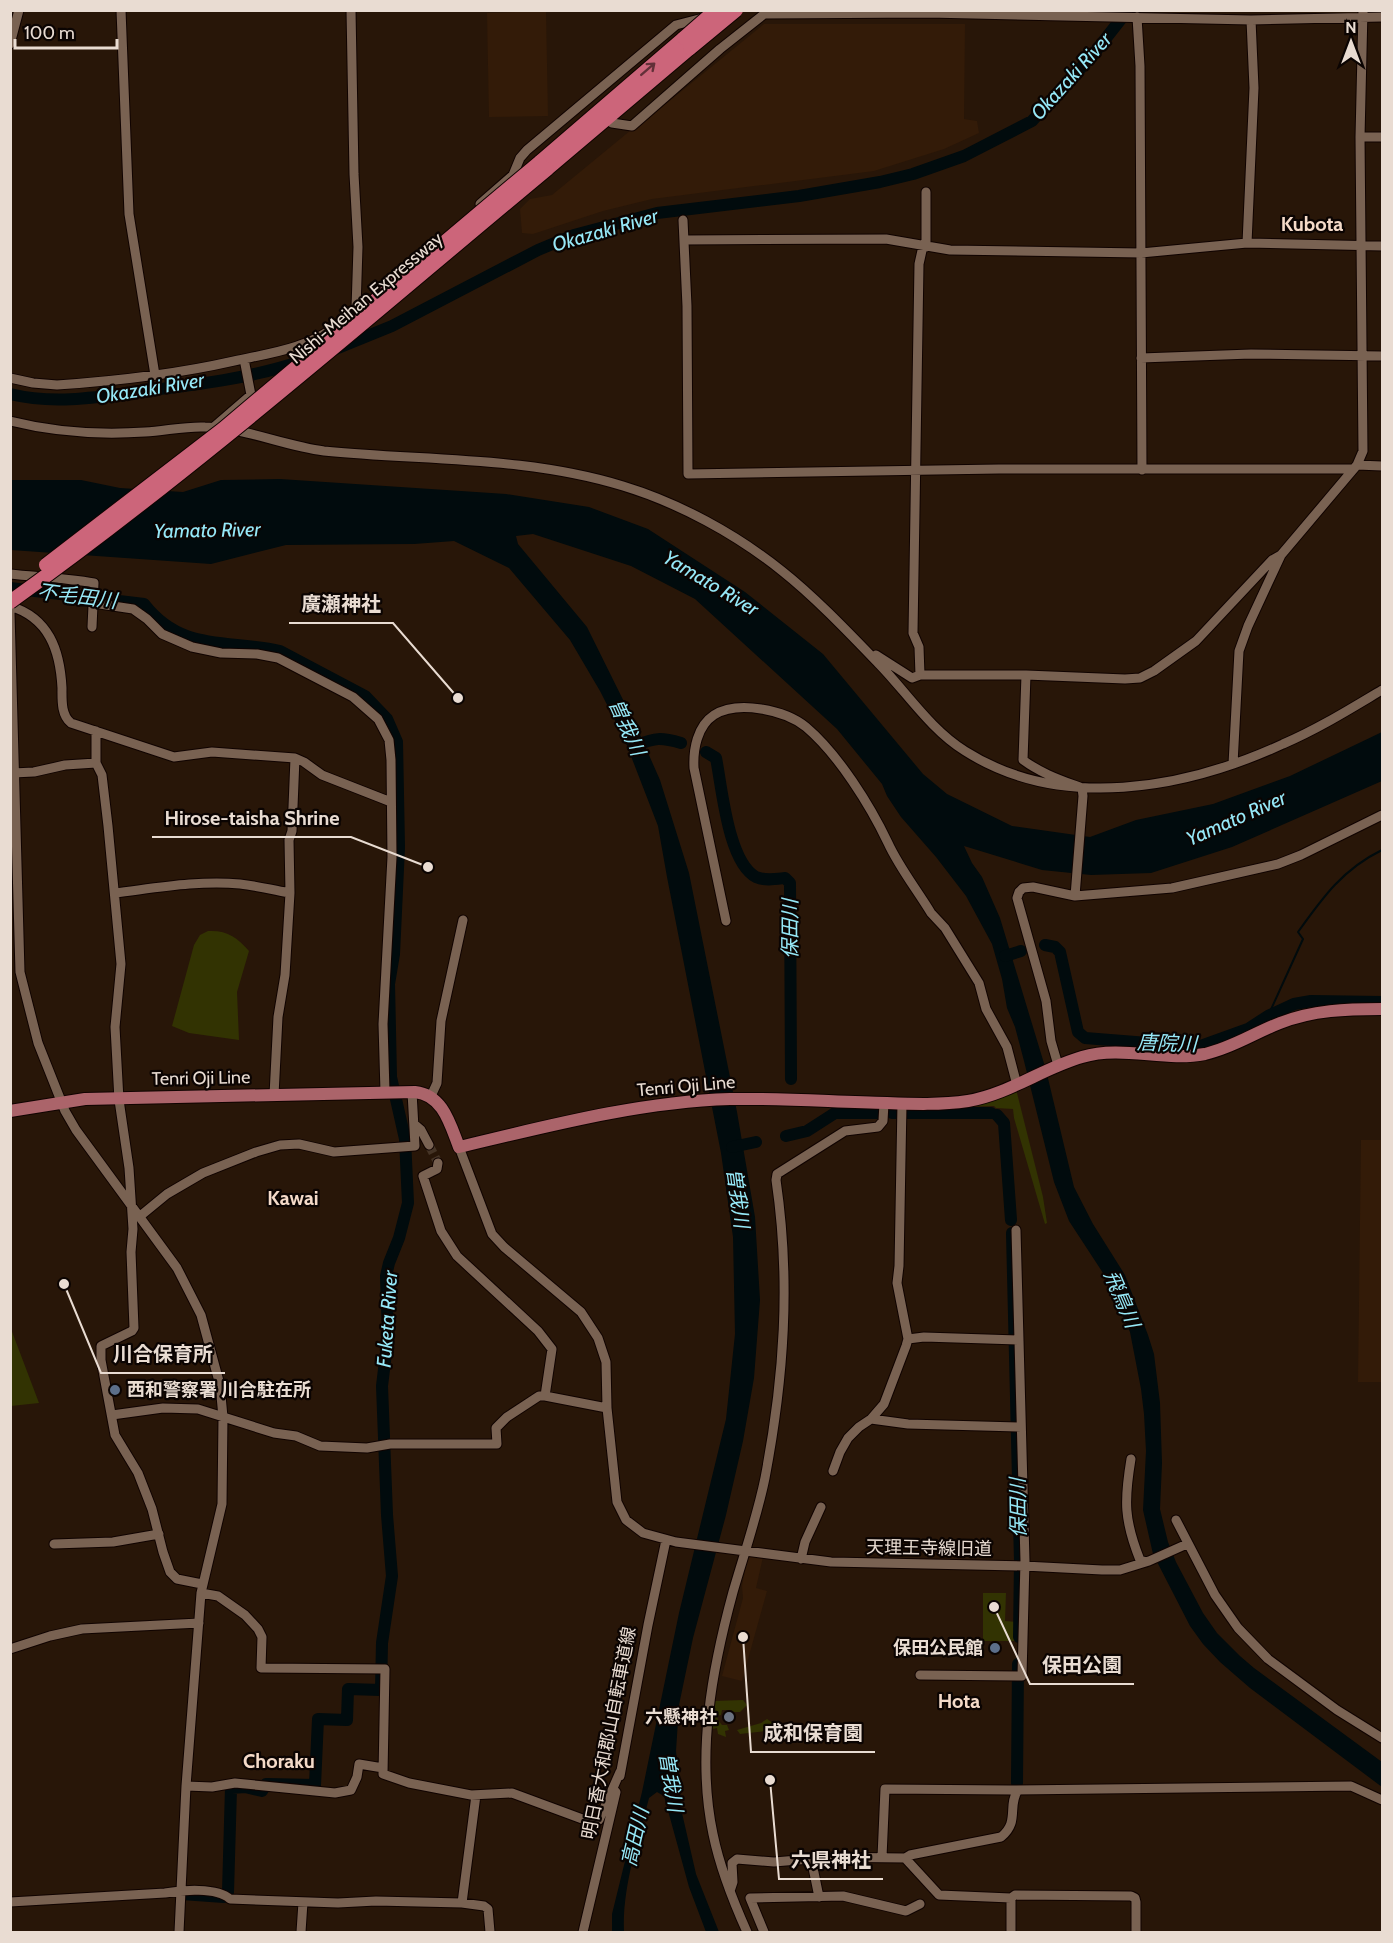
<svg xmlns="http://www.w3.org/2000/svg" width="1393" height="1943" font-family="Cabin,'Noto Sans JP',sans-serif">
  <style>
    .built { fill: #331b08 }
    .green { fill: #323302 }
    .water { fill: #010b0d }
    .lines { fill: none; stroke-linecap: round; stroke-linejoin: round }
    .stream { stroke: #010b0d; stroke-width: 2 }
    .river { stroke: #010b0d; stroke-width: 12 }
    .minor-tunnel { stroke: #453426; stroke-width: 9; stroke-dasharray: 9 4.5; stroke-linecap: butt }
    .minor-casing { stroke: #100300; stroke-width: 11 }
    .major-casing { stroke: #100300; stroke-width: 14 }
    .highway-casing { stroke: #100300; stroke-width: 16 }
    .minor { stroke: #796252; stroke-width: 9 }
    .major { stroke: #ab646a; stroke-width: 12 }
    .highway { stroke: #cc657a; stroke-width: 14 }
    .highway-bridge-casing { stroke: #100300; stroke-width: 16; stroke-linecap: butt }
    .highway-bridge { stroke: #cc657a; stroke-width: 14 }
    .oneway { stroke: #623038 }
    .service-dot { fill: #5c6f8a; stroke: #0b0402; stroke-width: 2 }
    .worship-dot { fill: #6b7280; stroke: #0b0402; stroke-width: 2 }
    .labels { text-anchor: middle; stroke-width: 4.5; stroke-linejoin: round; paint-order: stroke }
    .street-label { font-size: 18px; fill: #e9dcd2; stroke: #0b0402 }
    .poi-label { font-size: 18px; font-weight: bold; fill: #e9dcd2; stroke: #0b0402; text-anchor: end }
    .water-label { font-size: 20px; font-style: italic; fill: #96e8f7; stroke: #0b0402 }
    .neighbourhood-label { font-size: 20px; font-weight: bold; fill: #f4dac8; stroke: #0b0402 }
    .leader { fill: none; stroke: #e9dcd2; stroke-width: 2 }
    .callout-dot { fill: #e9dcd2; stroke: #0b0402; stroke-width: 2 }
    .callout-label { font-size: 20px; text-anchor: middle; font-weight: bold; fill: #e9dcd2; stroke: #0b0402; stroke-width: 4.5; stroke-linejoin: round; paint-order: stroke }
  </style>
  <rect width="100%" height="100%" fill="#281608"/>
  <path class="built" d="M546 11 548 116 489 117 487 13Z
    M764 24H965L964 119 977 121 979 133 944 149 874 171 652 199 603 211 533 234 522 233 520 209 530 199 552 195 631 130 629 127 640 125Z
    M1361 1140H1382V1382H1358Z
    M753 1554 763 1557 756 1588 767 1591 742 1681 722 1676 743 1598 742 1586 747 1560 749 1556Z"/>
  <path class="green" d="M208 931C227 930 237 937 249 951L237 992 239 1040 189 1033 172 1026 194 945 200 935Z
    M1015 1091 1017 1093 1043 1197 1047 1223 1045 1224 1014 1118 1013 1109 996 1108 994 1106 949 1107Z
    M11 1329 39 1403 11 1406Z
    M983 1593H1006L1005 1621 1017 1622V1641H983Z
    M743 1700 747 1705 740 1712H734L731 1710H722L721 1715 717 1716 718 1720 722 1725H727L729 1730 725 1731 726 1737 718 1734 717 1728 712 1729 714 1701Z
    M767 1719 779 1727 776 1730 740 1734 737 1730 761 1723Z"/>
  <path class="water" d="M280 479 506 494 589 507 648 529 745 592 823 654 923 774 947 794 1012 826 1090 837 1136 820 1213 804 1290 776 1382 732V781L1232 847 1151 873 1091 875 1042 870 964 846 972 863 982 877 1000 918 1046 1070 1074 1187 1093 1224 1125 1275 1148 1335 1154 1354 1160 1403 1162 1463 1160 1509 1168 1542 1176 1562 1203 1613 1217 1633 1240 1656 1254 1668 1382 1762V1787L1250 1688 1220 1662 1203 1644 1190 1626 1153 1554 1143 1510 1146 1451 1144 1414 1141 1389 1130 1332 1103 1273 1069 1221 1054 1182 1024 1061 1015 1027 1007 1008 1002 979 992 944 966 896 936 857 901 817 887 796 882 784 837 729 695 599 631 566 533 534 516 536 518 544 587 627 637 728 660 780 689 873 737 1112 755 1217 760 1300 754 1378 743 1441 726 1515 693 1638 679 1705 676 1751 682 1813 696 1874 719 1932H706L689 1887 664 1796 657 1792 649 1798C638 1841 622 1888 624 1932H612V1914L642 1792 679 1613 726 1419 735 1334 733 1237 721 1153 667 877 658 826 624 738 600 691 570 640 509 568 454 541 414 544 286 545 211 564 11 550 10 480H81L120 488 183 492 221 480Z"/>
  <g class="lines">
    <path class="stream" d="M1268 1016 1303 939 1298 932C1323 897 1343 869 1382 850"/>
    <path class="river" d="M333 350 392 326 538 250 574 235 657 213 799 196 880 182 913 174 964 156 1032 121 1092 56 1128 10
      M10 394C55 405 99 397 143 391 196 385 252 378 302 361
      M10 588 144 604C182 653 228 639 280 651L365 696 387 719 397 742 399 847 394 954 389 984 391 1077 405 1139 408 1203 399 1238 389 1263 386 1276 388 1336 382 1386 387 1515 392 1576 382 1643 381 1690 348 1689 347 1720 318 1719 315 1785 266 1784 262 1791 245 1787 231 1788 228 1892 224 1897 182 1894
      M636 745C656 738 660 737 681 743
      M706 752 716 758C722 788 728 862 756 877 765 881 776 879 785 878L790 883 791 1079
      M1045 945 1055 947 1060 952 1078 1032 1085 1038 1198 1047 1248 1029 1268 1016 1294 1004 1311 1001 1382 1002
      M1005 956 1021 951
      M892 1113H991
      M997 1115 1004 1123 1011 1220
      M786 1136 807 1131 835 1113H877
      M732 1147 756 1142
      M1012 1233 1020 1561 1019 1637
      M1017 1783 1018 1664"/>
    <path class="minor-tunnel" d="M429 1145 438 1163"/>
    <g class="minor-casing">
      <path id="minor" d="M121 10 129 214 155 375
        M351 10 354 174 358 247 356 309
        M764 14 928 13 1251 20 1382 17
        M1137 17 1140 66 1142 470
        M10 44 19 10
        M612 123 632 126 720 49 768 11
        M1360 137H1382
        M926 192V247
        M480 204 513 175 520 158 527 150 676 25 703 18
        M683 220 687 306 688 474 999 469H1353
        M684 240 886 239 950 250 1141 253 1247 243 1382 246
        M1247 243 1254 88 1251 20
        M1141 358 1251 354 1382 356
        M10 378 33 383 57 385C116 381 177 374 234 361 270 353 307 349 337 325
        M10 421C54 432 101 435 145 432 165 431 185 426 205 427 246 428 284 446 324 451 423 461 526 456 623 486 679 503 736 534 782 571 816 598 850 634 880 665 907 693 931 730 965 751 1061 812 1185 789 1283 744 1318 729 1350 709 1382 690
        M214 427 251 395 244 359
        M1357 465 1382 466
        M10 574C38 577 66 578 94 583L92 627
        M93 603 133 609 147 619 162 634 192 647 221 653 257 654 278 658 353 697 378 719 389 740 391 760 392 857 383 1024 385 1092
        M10 606C49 618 60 650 62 688 62 700 61 715 71 723L174 757 212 752 295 758 304 762 322 775 391 802
        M10 613 20 972 38 1043 65 1111 76 1130 177 1268 201 1315 220 1385 223 1417 222 1504 201 1593 186 1786 179 1932
        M876 655 912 678 920 675H1026L1125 679 1140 678 1154 671 1196 641 1272 560 1281 555
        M920 675 919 647 913 633 919 264 923 246
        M1026 675 1023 760C1042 774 1061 780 1082 788L1083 796 1075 896
        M96 731V763L102 775 108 826 121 964 115 1027 119 1100 129 1168 133 1229 131 1252 134 1328 132 1331 101 1346V1360L115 1435 138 1473 152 1509 163 1552 170 1572 177 1579 202 1584
        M1233 764 1239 651 1248 626 1281 555 1357 465 1363 451 1360 137 1363 10
        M13 773 34 772 65 765 96 763
        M115 893C156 888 199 880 240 884 257 886 274 890 290 893
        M726 921 694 768C693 750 697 726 714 715 738 700 785 710 806 727 838 754 870 805 888 843 899 867 917 890 931 913L945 928 979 983 986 1009 1007 1047 1017 1085
        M1058 1065 1051 1041 1046 1001 1017 898 1019 892 1023 888 1033 887 1075 896 1172 888 1278 864 1301 855 1382 815
        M274 1095 278 1017 285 975 290 893 289 840 292 831 295 758
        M431 1096 437 1083 441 1021 463 920
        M414 1124 421 1130 429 1145
        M459 1147 492 1234 504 1247 581 1312 598 1338 606 1362 607 1408 617 1502 626 1520 643 1533 676 1542 831 1562 1024 1566 1102 1570H1120L1149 1561 1187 1544
        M438 1163 437 1169 423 1176 441 1231 457 1256 538 1331 552 1349 545 1396
        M139 1217 167 1194 203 1173 256 1152 280 1145 299 1144 334 1152 415 1146 412 1092
        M908 1339 924 1337 1019 1340
        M112 1415 163 1408 198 1409 274 1433 296 1436 320 1446 367 1448 390 1444H497L496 1428 507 1417 539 1396H545L607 1408
        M871 1419 908 1424 1021 1427
        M1131 1459C1124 1501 1124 1520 1140 1560L1146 1562
        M833 1471 840 1452 848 1438 859 1427 871 1419 884 1404 906 1346 908 1339 897 1283 899 1266 902 1103
        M1176 1520 1215 1595 1238 1628 1268 1659 1337 1710 1382 1738
        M54 1544 113 1542 159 1534
        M801 1559 805 1542 821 1507
        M201 1593 218 1596 245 1615 258 1629 262 1637 261 1668 385 1669 383 1774 409 1783 471 1795 512 1793 585 1820H599L620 1772
        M10 1649 50 1636 82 1629 199 1623
        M920 1675 1022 1676 1025 1561 1016 1230
        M620 1776 648 1625 666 1540
        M186 1786 212 1787 235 1783 335 1793 351 1790 357 1777 359 1764 383 1768
        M882 1857 885 1789 1011 1790 1351 1786 1382 1800
        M811 1858 819 1897
        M905 1858 939 1895 1011 1898 1015 1895 1131 1896 1135 1898 1136 1902V1932
        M730 1891 733 1882 732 1863 737 1859 774 1862 810 1859 814 1857 905 1858 910 1855 1001 1837C1020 1822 1007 1806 1018 1790
        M1011 1898V1932
        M10 1902 165 1893C182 1890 217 1887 230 1899L338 1903 376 1901 462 1903 484 1906 488 1909 490 1932
        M462 1903 476 1795
        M301 1932 303 1902
        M583 1932 616 1792
        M747 1932C733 1901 720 1868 713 1834 696 1754 712 1669 733 1592 744 1554 757 1517 765 1478 784 1378 791 1282 776 1180L777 1174 845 1131 878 1127 883 1121 884 1103
        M764 1932 750 1898 843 1896 906 1911 920 1904"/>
    </g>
    <g class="major-casing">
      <path id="major" d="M10 1111 85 1099 415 1092C443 1095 450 1124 459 1147 548 1126 638 1102 730 1099 782 1098 835 1102 887 1103 913 1104 941 1105 968 1101 1009 1094 1043 1068 1082 1057 1123 1045 1164 1062 1205 1054 1232 1048 1254 1033 1280 1023 1313 1010 1347 1009 1382 1009"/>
    </g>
    <g class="highway-casing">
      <path id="highway" d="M540 162 684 38
        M547 169 690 48"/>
    </g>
    <use href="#minor" class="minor"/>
    <use href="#major" class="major"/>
    <use href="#highway" class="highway"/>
    <g class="highway-bridge-casing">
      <path id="highway-bridge" d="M684 38 716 10
        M690 48 736 10
        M46 565 223 429 540 162
        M10 602C197 468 370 316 547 169"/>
    </g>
    <use href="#highway-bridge" class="highway-bridge"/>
  </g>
  <defs><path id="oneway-shaft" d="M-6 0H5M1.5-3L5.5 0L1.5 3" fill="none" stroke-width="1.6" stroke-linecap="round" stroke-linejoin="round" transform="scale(1.5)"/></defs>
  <use class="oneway" href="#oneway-shaft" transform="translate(648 69) rotate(-41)"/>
  <g class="service-dot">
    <circle cx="115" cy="1390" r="6"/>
    <circle cx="995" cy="1648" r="6"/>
  </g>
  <circle class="worship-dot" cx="729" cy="1717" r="6"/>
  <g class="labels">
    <g class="street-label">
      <text transform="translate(366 298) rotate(-40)" y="6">Nishi-Meihan Expressway</text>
      <text transform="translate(201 1078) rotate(-1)" y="6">Tenri Oji Line</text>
      <text transform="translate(686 1086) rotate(-5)" y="6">Tenri Oji Line</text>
      <text transform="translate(929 1548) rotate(1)" y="6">天理王寺線旧道</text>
      <text transform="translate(609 1733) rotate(-79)" y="6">明日香大和郡山自転車道線</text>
    </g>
    <g class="poi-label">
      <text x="127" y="1396" text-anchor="start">西和警察署 川合駐在所</text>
      <text x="983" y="1654">保田公民館</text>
      <text x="717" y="1723">六懸神社</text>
    </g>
    <g class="water-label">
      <text transform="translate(1071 76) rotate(-48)" y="7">Okazaki River</text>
      <text transform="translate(605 230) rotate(-16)" y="7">Okazaki River</text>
      <text transform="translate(150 388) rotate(-9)" y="7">Okazaki River</text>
      <text transform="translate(207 530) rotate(-1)" y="7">Yamato River</text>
      <text transform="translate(711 583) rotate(31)" y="7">Yamato River</text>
      <text transform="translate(77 596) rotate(7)" y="7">不毛田川</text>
      <text transform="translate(627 727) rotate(66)" y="7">曽我川</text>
      <text transform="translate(1236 818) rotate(-24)" y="7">Yamato River</text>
      <text transform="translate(790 929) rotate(-90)" y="7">保田川</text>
      <text transform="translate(1167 1043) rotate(2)" y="7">唐院川</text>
      <text transform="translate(738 1198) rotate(82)" y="7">曽我川</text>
      <text transform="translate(1122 1299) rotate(67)" y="7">飛鳥川</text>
      <text transform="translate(387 1319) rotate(-86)" y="7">Fuketa River</text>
      <text transform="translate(1018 1508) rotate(-91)" y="7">保田川</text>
      <text transform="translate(671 1782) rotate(81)" y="7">曽我川</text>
      <text transform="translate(635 1837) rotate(-77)" y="7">高田川</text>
    </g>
    <g class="neighbourhood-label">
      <text x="1312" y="231">Kubota</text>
      <text x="293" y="1205">Kawai</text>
      <text x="959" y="1708">Hota</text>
      <text x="279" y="1768">Choraku</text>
    </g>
  </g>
  <path class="leader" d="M458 698L393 623H289M428 867L351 837H152M64 1284L101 1373H225M994 1607L1030 1684H1134M743 1637L751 1752H875M770 1780L779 1879H883"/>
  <g class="callout-dot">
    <circle cx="458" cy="698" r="6"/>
    <circle cx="428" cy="867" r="6"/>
    <circle cx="64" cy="1284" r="6"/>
    <circle cx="994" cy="1607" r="6"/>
    <circle cx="743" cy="1637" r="6"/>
    <circle cx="770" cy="1780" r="6"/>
  </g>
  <g class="callout-label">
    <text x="341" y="611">廣瀬神社</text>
    <text x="252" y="825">Hirose-taisha Shrine</text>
    <text x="163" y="1361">川合保育所</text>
    <text x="1082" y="1672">保田公園</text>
    <text x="813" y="1740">成和保育園</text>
    <text x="831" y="1867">六県神社</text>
  </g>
  <rect width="1393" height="1943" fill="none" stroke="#e9dcd2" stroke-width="24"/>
  <g transform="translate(1351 42)" stroke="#0b0402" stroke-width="4.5" paint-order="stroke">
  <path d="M0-4.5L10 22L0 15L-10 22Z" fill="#e9dcd2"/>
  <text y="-9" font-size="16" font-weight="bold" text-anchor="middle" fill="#e9dcd2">N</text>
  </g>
  <path d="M15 39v9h102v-9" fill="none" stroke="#e9dcd2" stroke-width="3"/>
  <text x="24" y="39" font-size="18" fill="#e9dcd2" stroke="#0b0402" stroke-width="4.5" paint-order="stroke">100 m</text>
</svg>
